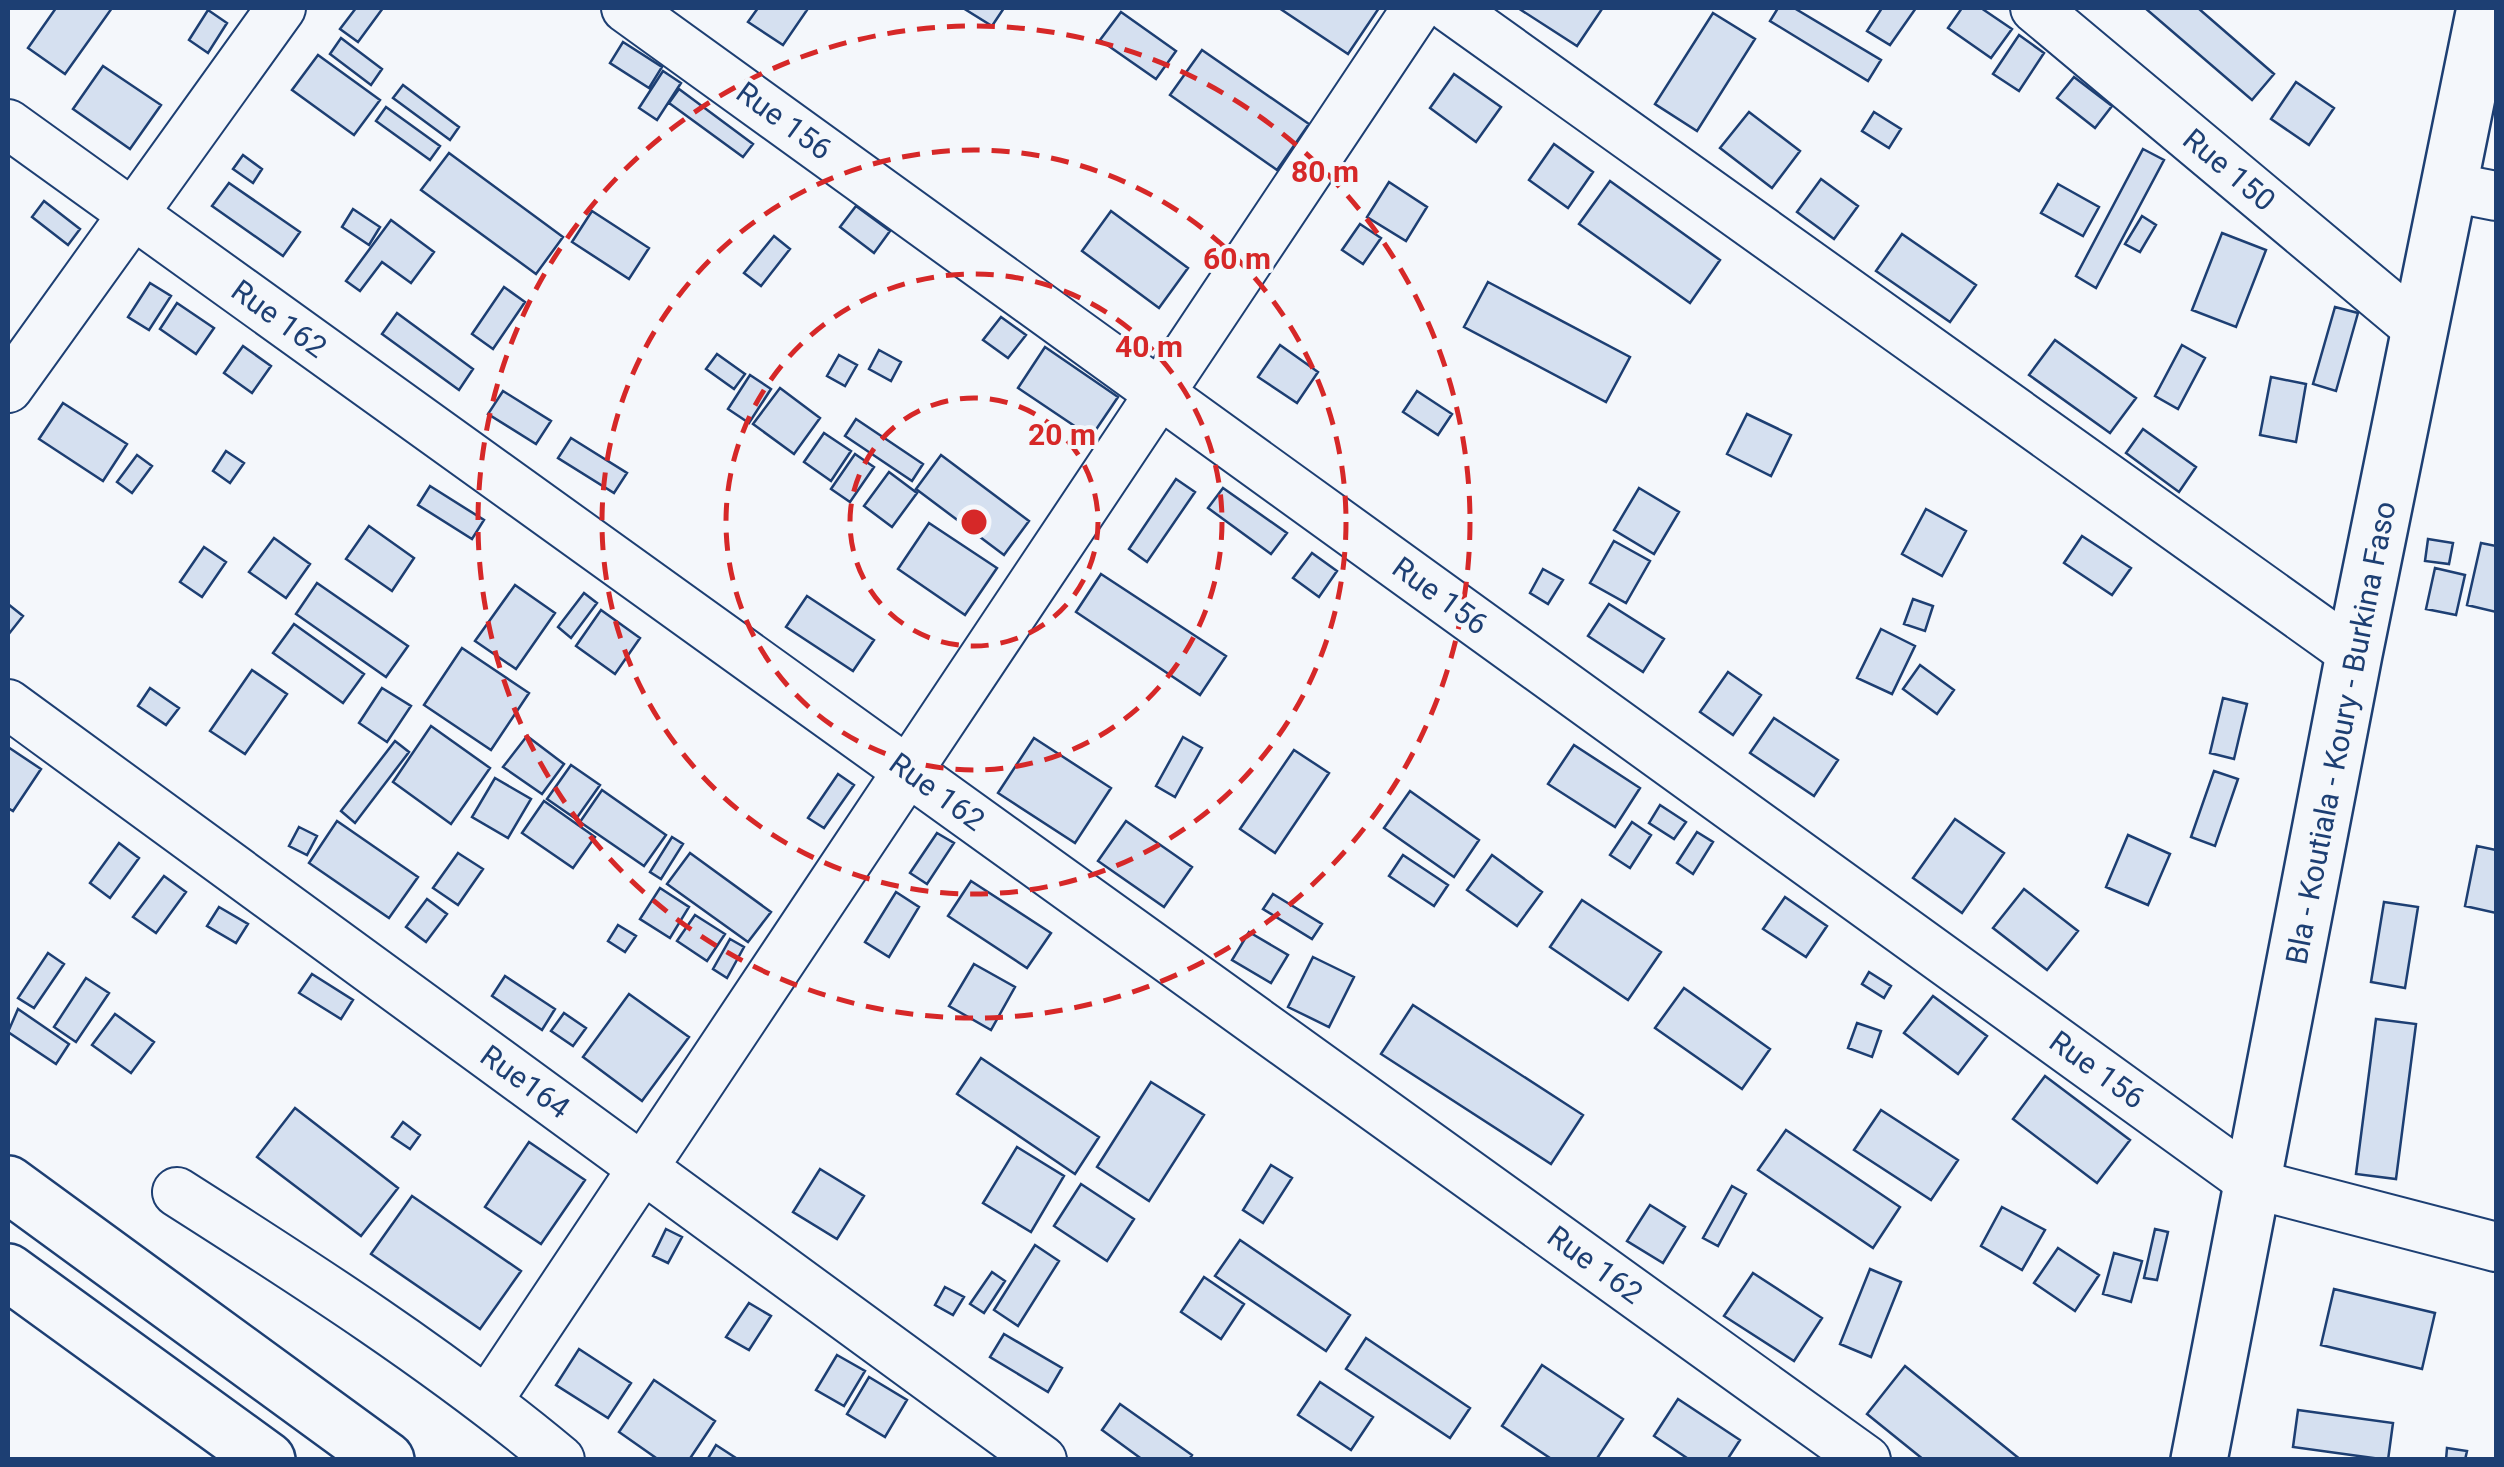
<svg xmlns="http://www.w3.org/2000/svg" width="2504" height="1467" font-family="Roboto,sans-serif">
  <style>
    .building { fill: #d5e0f0; stroke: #1d3f73; stroke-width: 2.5 }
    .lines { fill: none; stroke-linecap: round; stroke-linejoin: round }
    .minor-casing { stroke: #1d3f73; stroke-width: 52 }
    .major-casing { stroke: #1d3f73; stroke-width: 60 }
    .minor { stroke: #f4f7fb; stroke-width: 48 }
    .major { stroke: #f4f7fb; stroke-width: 55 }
    .ring { fill: none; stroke: #d62828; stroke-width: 5; stroke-dasharray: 18 12 }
    .labels { text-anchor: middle; stroke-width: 8; stroke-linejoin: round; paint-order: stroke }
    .street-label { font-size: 30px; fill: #1d3f73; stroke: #f4f7fb }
    .centre { fill: #d62828; stroke: #f4f7fb; stroke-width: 5 }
    .ring-label { font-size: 30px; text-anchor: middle; font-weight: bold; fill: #d62828; stroke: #f4f7fb; stroke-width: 8; stroke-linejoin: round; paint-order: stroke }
  </style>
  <rect width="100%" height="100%" fill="#f4f7fb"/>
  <path class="building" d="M56 8H112L65 74 28 48Z
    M356 8H383L358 42 340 29Z
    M758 8H803L807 10 783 45 748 22Z
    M963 8H1004L992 26Z
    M1279 8H1379L1348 54Z
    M1518 8H1600L1602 9 1577 46Z
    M1778 8H1794L1881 60 1868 81 1770 21Z
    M1882 8H1916L1890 45 1867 31Z
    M1962 8H1981L2012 29 1991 58 1948 28Z
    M2145 8H2198L2274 74 2252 100Z
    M208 10 227 23 208 53 189 40Z
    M1121 12 1176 51 1156 79 1100 40Z
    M1713 13 1755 39 1697 131 1655 104Z
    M2019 35 2044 53 2019 91 1993 74Z
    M341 38 382 69 371 85 330 54Z
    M623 42 662 67 649 88 610 63Z
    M1202 50 1309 124 1277 170 1170 95Z
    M318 55 380 100 354 135 292 90Z
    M103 66 161 105 130 149 73 109Z
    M663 71 681 83 657 120 639 108Z
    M1454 74 1501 107 1476 142 1430 108Z
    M2074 77 2112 106 2095 128 2057 98Z
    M2296 82 2334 108 2309 145 2271 119Z
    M403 85 459 127 450 140 393 98Z
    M679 89 753 144 743 157 669 103Z
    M386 107 440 146 430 160 376 121Z
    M1749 112 1800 151 1772 188 1720 148Z
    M1874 112 1901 129 1889 148 1862 131Z
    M1554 144 1593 172 1568 208 1529 180Z
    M2143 149 2164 160 2096 288 2076 276Z
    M449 153 563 237 536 274 421 190Z
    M243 155 262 169 253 183 233 169Z
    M1821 179 1858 206 1834 239 1797 212Z
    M1610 181 1720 260 1690 303 1579 224Z
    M1389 182 1427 207 1406 241 1367 217Z
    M229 183 300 232 283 256 212 206Z
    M2058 184 2099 207 2083 236 2041 213Z
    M44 201 80 229 68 245 32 217Z
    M856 206 890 231 874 253 840 227Z
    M353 209 380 227 369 245 342 227Z
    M592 211 649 248 629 279 572 242Z
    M1111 211 1188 268 1159 308 1082 251Z
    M2142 216 2156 225 2140 252 2125 244Z
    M391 220 434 252 411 283 382 262 360 291 346 281Z
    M1360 224 1381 238 1363 264 1342 250Z
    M2222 233 2266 250 2236 327 2192 310Z
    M1902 234 1976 285 1950 322 1876 271Z
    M774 236 790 249 761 286 744 273Z
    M1488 282 1630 357 1606 402 1464 327Z
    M150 283 171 296 149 330 128 317Z
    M504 287 525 302 493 349 472 334Z
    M177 303 214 328 196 354 160 329Z
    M2335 307 2358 313 2336 391 2313 384Z
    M397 313 473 369 459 390 382 334Z
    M1001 317 1026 335 1008 358 983 340Z
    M2055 340 2136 398 2110 433 2029 375Z
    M1280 345 1318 372 1297 403 1258 377Z
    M2182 345 2205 358 2178 409 2155 396Z
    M243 346 271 366 252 393 224 373Z
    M1045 347 1118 397 1091 437 1018 388Z
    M879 350 901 362 891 381 869 369Z
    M717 354 745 374 734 389 706 369Z
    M839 355 857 365 845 386 827 376Z
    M750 375 771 389 749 423 728 409Z
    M2271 377 2306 384 2296 442 2260 435Z
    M780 388 820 418 794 454 753 424Z
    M503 391 551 421 536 444 488 414Z
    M1417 391 1452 414 1438 435 1403 412Z
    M63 403 127 444 103 481 39 439Z
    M1747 414 1791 435 1771 476 1727 454Z
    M856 419 923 464 912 481 845 436Z
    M2143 429 2196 467 2179 492 2126 453Z
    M824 433 851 451 831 481 804 462Z
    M571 438 627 473 614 493 558 458Z
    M226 451 244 463 230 483 213 471Z
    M855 454 874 467 850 502 831 489Z
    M137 455 152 466 132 493 117 482Z
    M941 455 1029 521 1004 555 916 489Z
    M889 472 917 493 892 527 864 506Z
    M1176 479 1195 492 1147 562 1129 549Z
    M430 486 484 520 472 539 418 505Z
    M1223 488 1287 533 1271 554 1208 508Z
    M1639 488 1679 512 1654 554 1614 530Z
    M1926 509 1966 531 1942 576 1902 554Z
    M929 523 997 568 965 615 898 569Z
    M369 526 414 558 392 591 346 559Z
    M2082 536 2131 568 2112 595 2064 563Z
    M274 538 310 564 286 598 249 572Z
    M2428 539 2453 543 2449 564 2425 561Z
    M1614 541 1650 561 1626 603 1590 583Z
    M2481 543 2496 546V612L2467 605Z
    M204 547 226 562 202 597 180 582Z
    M1312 553 1337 571 1319 597 1293 578Z
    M2435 568 2465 575 2456 615 2426 609Z
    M1543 569 1563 580 1548 604 1530 593Z
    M1101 574 1226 656 1200 695 1076 612Z
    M317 583 408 646 386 677 296 614Z
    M515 585 555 613 516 669 475 641Z
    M584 593 597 603 571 638 558 627Z
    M807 596 874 640 853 671 786 627Z
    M1913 599 1933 606 1925 631 1904 624Z
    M8 604 23 616 8 635Z
    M1609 604 1664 639 1643 672 1588 636Z
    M601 610 640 638 615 674 576 646Z
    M294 624 364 674 343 703 273 653Z
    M1881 629 1915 646 1892 694 1857 678Z
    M462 648 529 693 491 750 424 705Z
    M1920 665 1954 690 1937 714 1903 689Z
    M252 670 287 694 245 754 210 731Z
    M1728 672 1761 695 1733 735 1700 712Z
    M150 688 179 708 166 725 138 706Z
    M382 688 411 706 387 742 359 723Z
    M2223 698 2247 704 2234 759 2210 753Z
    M1774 718 1838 760 1814 796 1750 753Z
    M431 726 490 768 451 824 393 782Z
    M527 736 564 764 542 794 503 767Z
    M1183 737 1202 748 1175 797 1156 786Z
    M1034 738 1111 788 1075 843 998 793Z
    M395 741 409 752 355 823 341 811Z
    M1574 745 1640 788 1615 827 1548 784Z
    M8 747 41 769 13 811 8 808Z
    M1294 750 1329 773 1275 853 1240 829Z
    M571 765 600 785 576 819 547 799Z
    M2214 771 2238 779 2215 846 2191 837Z
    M838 774 854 785 824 828 808 818Z
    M495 778 531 799 508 838 472 817Z
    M602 790 666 835 644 866 580 822Z
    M1410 791 1479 840 1454 877 1384 828Z
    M544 801 595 837 573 868 522 833Z
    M1660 805 1686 822 1674 839 1649 823Z
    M1955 819 2004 853 1962 913 1913 878Z
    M337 821 418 877 389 918 309 863Z
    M1126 821 1192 867 1164 907 1098 861Z
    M1632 822 1651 835 1630 868 1610 855Z
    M299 827 317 836 307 855 289 846Z
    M1697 832 1713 842 1693 874 1677 863Z
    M937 833 954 843 927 884 910 873Z
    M2128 835 2170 854 2148 905 2106 887Z
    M672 837 683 844 661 879 650 872Z
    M119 843 139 858 110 898 90 883Z
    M2477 846 2496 850V913L2465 906Z
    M458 853 483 869 458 905 433 888Z
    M690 853 771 912 748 942 667 884Z
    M1403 855 1448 885 1434 906 1389 876Z
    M1492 855 1542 892 1517 926 1467 890Z
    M164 876 186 892 156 933 133 917Z
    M971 881 1051 933 1027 968 948 916Z
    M660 888 689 907 670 938 640 919Z
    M2024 889 2078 931 2047 970 1993 928Z
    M896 892 919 907 889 957 865 942Z
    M1273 894 1322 924 1312 939 1263 909Z
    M1785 897 1827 926 1806 957 1763 929Z
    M427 899 447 914 426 942 406 927Z
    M1582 900 1661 952 1628 1000 1550 947Z
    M2384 902 2418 907 2405 988 2371 982Z
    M219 907 248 924 236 943 207 926Z
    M695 915 725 934 707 961 677 941Z
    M618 925 636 936 625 952 608 941Z
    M1249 932 1288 955 1271 983 1232 960Z
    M730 939 744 947 727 978 713 969Z
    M48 953 64 964 34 1008 18 998Z
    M1313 957 1354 977 1329 1027 1288 1007Z
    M974 964 1015 987 991 1030 949 1006Z
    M1869 972 1891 986 1884 998 1862 984Z
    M312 974 353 1000 341 1019 299 993Z
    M505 976 555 1009 542 1030 492 996Z
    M86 978 109 993 76 1042 54 1027Z
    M1684 988 1770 1049 1742 1089 1655 1028Z
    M629 994 689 1037 642 1101 583 1057Z
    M1933 996 1987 1036 1958 1074 1904 1033Z
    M1413 1005 1583 1115 1551 1164 1381 1054Z
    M18 1009 69 1044 56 1064 8 1032Z
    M564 1013 586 1028 573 1046 551 1031Z
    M115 1014 154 1042 131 1073 92 1045Z
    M2376 1019 2416 1024 2396 1179 2356 1174Z
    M1857 1023 1881 1031 1872 1057 1848 1048Z
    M981 1058 1099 1137 1075 1174 957 1094Z
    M2045 1076 2130 1140 2097 1183 2013 1119Z
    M1151 1082 1204 1115 1149 1201 1097 1167Z
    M295 1108 398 1188 361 1236 257 1157Z
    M1881 1110 1958 1160 1931 1200 1854 1150Z
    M403 1122 420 1135 410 1149 392 1137Z
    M1786 1130 1900 1207 1873 1248 1758 1170Z
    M529 1142 585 1180 541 1244 485 1207Z
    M1017 1147 1064 1176 1031 1232 983 1203Z
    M1271 1165 1292 1178 1263 1223 1243 1210Z
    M820 1169 864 1196 837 1239 793 1212Z
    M1081 1184 1134 1219 1107 1261 1054 1226Z
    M1732 1186 1746 1194 1718 1246 1703 1238Z
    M412 1196 521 1271 480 1329 371 1254Z
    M1650 1205 1685 1227 1663 1263 1627 1241Z
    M2002 1207 2045 1230 2022 1270 1981 1246Z
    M666 1229 682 1237 668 1263 653 1256Z
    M2155 1229 2168 1232 2157 1280 2144 1278Z
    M1240 1240 1350 1315 1326 1351 1215 1276Z
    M1035 1245 1059 1261 1018 1326 994 1310Z
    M2058 1248 2099 1275 2075 1311 2034 1283Z
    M2114 1253 2142 1261 2131 1302 2103 1294Z
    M1870 1269 1901 1282 1871 1357 1840 1344Z
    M992 1272 1005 1281 984 1313 970 1304Z
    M1753 1273 1822 1318 1794 1361 1724 1316Z
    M1204 1277 1244 1304 1221 1339 1181 1312Z
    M945 1287 964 1297 953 1315 935 1305Z
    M2334 1289 2435 1313 2422 1369 2321 1345Z
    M749 1303 771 1316 749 1350 726 1337Z
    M1004 1334 1062 1368 1048 1392 990 1357Z
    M1366 1338 1470 1408 1450 1438 1346 1369Z
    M579 1349 631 1383 608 1418 556 1385Z
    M837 1355 865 1371 844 1406 816 1390Z
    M1542 1365 1623 1419 1596 1460H1553L1502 1426Z
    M1905 1366 2021 1460H1924L1867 1414Z
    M869 1377 907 1400 885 1437 847 1414Z
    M654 1380 715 1421 689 1460H659L619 1432Z
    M1320 1382 1373 1417 1351 1450 1298 1415Z
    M1678 1399 1740 1440 1727 1460H1690L1654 1436Z
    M1120 1404 1192 1455 1189 1460H1143L1102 1430Z
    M2298 1410 2393 1423 2388 1460 2293 1447Z
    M716 1445 739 1460H707Z
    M2447 1448 2467 1451 2465 1460H2446Z"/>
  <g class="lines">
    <g class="minor-casing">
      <path id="minor" d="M626 8 2254 1184 2496 1247
        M1450 8 2354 654
        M2035 8 2422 332
        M8 124 1866 1460
        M2450 187 2496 196
        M8 388 281 8
        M8 704 1042 1460
        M177 1192C309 1276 440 1360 560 1460
        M488 1400 1417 8"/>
    </g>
    <g class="major-casing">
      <path id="major" d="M8 1184 386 1460
        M8 1272 267 1460
        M2199 1460 2354 654 2485 8"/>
    </g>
    <use href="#minor" class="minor"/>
    <use href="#major" class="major"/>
  </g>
  <g class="ring">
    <circle cx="974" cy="522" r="124"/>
    <circle cx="974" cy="522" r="248"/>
    <circle cx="974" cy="522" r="372"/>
    <circle cx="974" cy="522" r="496"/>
  </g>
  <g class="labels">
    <g class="street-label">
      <text transform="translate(784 121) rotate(36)" y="10">Rue 156</text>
      <text transform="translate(2229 170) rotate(40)" y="10">Rue 150</text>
      <text transform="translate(279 319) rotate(36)" y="10">Rue 162</text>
      <text transform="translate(1440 596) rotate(36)" y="10">Rue 156</text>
      <text transform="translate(2341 733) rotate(-79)" y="10">Bla - Koutiala - Koury - Burkina Faso</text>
      <text transform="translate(937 792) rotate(36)" y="10">Rue 162</text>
      <text transform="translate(2097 1070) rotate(36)" y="10">Rue 156</text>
      <text transform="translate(525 1082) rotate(36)" y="10">Rue164</text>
      <text transform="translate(1595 1265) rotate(36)" y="10">Rue 162</text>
    </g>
  </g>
  <circle cx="974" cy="522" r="15" class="centre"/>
  <g class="ring-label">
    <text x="1325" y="182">80 m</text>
    <text x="1237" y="269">60 m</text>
    <text x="1149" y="357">40 m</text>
    <text x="1062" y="445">20 m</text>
  </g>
  <rect width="2504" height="1467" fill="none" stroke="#1d3f73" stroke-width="20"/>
</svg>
